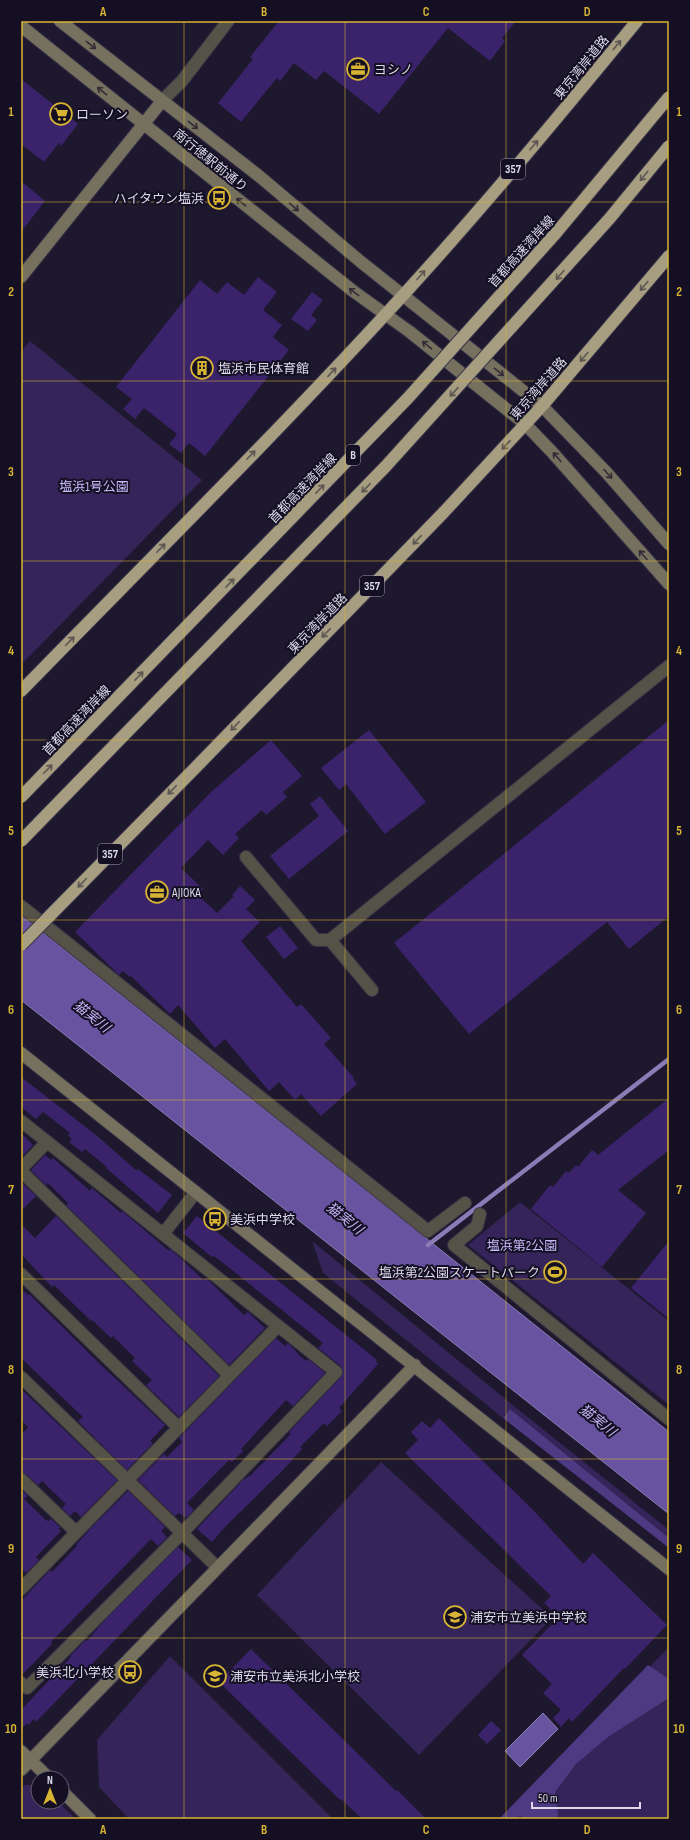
<svg xmlns="http://www.w3.org/2000/svg" width="690" height="1840" font-family="'Sofia Sans Condensed','Noto Sans JP',sans-serif">
  <style>
    .green { fill: #342459 }
    .forest { fill: #4e3983 }
    .water { fill: #6753a0; stroke: #8a7cb6 }
    .lines { fill: none; stroke-linecap: round; stroke-linejoin: round }
    .stream { stroke: #8a7cb6; stroke-width: 4.5 }
    .building { fill: #3b236c }
    .street-casing { stroke: #383347; stroke-width: 14 }
    .secondary-casing { stroke: #383347; stroke-width: 14 }
    .highway-casing { stroke: #383347; stroke-width: 14 }
    .street { stroke: #555247; stroke-width: 12 }
    .secondary { stroke: #76715f; stroke-width: 12 }
    .highway { stroke: #a79e82; stroke-width: 12 }
    .highway-bridge-casing { stroke: #383347; stroke-width: 14; stroke-linecap: butt }
    .highway-bridge { stroke: #a79e82; stroke-width: 12 }
    .oneway { stroke: #312c35 }
    .oneway2 { stroke: #5e5652 }
    .grid { fill: none; stroke: #d7b434; stroke-width: 1; stroke-opacity: 0.55 }
    .labels { text-anchor: middle; stroke-width: 4; stroke-linejoin: round; paint-order: stroke }
    .shield { fill: #140f23; stroke: #a09dae; stroke-width: 1 }
    .shield-label { font-size: 12px; font-weight: bold; fill: #dcdae9 }
    .street-label { font-size: 13px; fill: #dcdae9; stroke: #140f23 }
    .poi-label { font-size: 13px; fill: #dcdae9; stroke: #140f23; text-anchor: start }
    .park-label { font-size: 13px; fill: #c8bbfb; stroke: #140f23 }
    .water-label { font-size: 14px; font-style: italic; fill: #c1b4f3; stroke: #140f23 }
    .neatline { fill: none; stroke: #d7b434; stroke-width: 1.5 }
    .grid-label { font-size: 13px; text-anchor: middle; font-weight: bold; fill: #d7b434 }
  </style>
  <rect width="100%" height="100%" fill="#1d182d"/>
  <path class="green" d="M30 341 202 480 21 665V352Z
    M520 1202 669 1321V1405L468 1245Z
    M312 1241 509 1402 669 1530V1538L510 1409 503 1418 323 1273Z
    M381 1462 552 1618 419 1755 257 1595Z
    M669 1647V1819H503Z
    M170 1656 333 1819H129L99 1787 97 1740Z
    M25 1785H38V1802H58L76 1819H21V1789Z"/>
  <path class="forest" d="M510 1409 669 1538V1548L503 1418Z
    M648 1665 669 1679V1698L608 1737 576 1764 555 1792 558 1815 556 1819H525L520 1816 516 1819H499Z"/>
  <path class="water" d="M21 915 669 1432V1514L21 1000Z
    M543 1713 558 1729 520 1767 505 1751Z"/>
  <g class="lines">
    <path class="stream" d="M428 1245 669 1059"/>
  </g>
  <path class="building" d="M279 21H516L502 38 505 41 490 61 448 28 379 114 324 71 316 80 294 63 280 81 277 78 241 122 218 103 253 59 250 57Z
    M21 79 78 124 61 146 59 143 44 162 21 144Z
    M21 181 45 201 21 232Z
    M258 277 277 292 263 310 282 325 273 337 289 350 205 456 189 443 181 453 169 444 177 434 144 408 135 419 123 409 132 399 116 387 200 280 217 294 227 282 244 295Z
    M312 292 323 300 311 315 317 320 308 331 291 319Z
    M669 720V916L629 949 607 922 469 1034 394 943Z
    M369 730 426 802 385 834 346 784 339 790 321 768Z
    M271 740 302 776 283 792 287 797 266 815 262 810 235 834 239 838 223 855 208 840 181 868 203 889 198 895 217 913 234 896 232 895 240 886 255 900 246 909 260 922 241 941 297 1007 301 1004 331 1038 324 1044 354 1078 353 1079 357 1084 321 1116 301 1094 295 1100 279 1082 269 1091 225 1039 215 1048 178 1005 170 1014 131 976 130 977 123 971 119 975 75 932 211 792Z
    M320 796 348 831 289 879 270 856 319 816 310 804Z
    M280 926 298 948 284 959 266 937Z
    M21 1077 96 1135 137 1171 138 1169 172 1195 158 1213 106 1168 107 1167 85 1149 82 1152 69 1142 72 1139 68 1135 70 1133 55 1121 43 1112 36 1119 21 1107Z
    M669 1098V1150L618 1190 646 1213 602 1267 531 1209 550 1185 553 1187 566 1171 569 1173 576 1165 578 1167 592 1150 598 1155Z
    M21 1133 33 1145 21 1158Z
    M45 1155 51 1160 53 1158 90 1191 92 1188 121 1213 122 1211 169 1251 170 1249 177 1255 197 1274 204 1280 206 1278 244 1315 248 1312 265 1328 229 1365 66 1205 68 1203 48 1183 46 1185 31 1170Z
    M21 1182 36 1196 21 1211Z
    M56 1216 219 1376 179 1417 146 1385 152 1380 132 1361 135 1358 113 1336 111 1338 92 1320 91 1321 54 1285 52 1287 21 1254V1224L35 1238Z
    M197 1216 356 1343 377 1360 376 1362 378 1364 339 1408 342 1411 327 1426 324 1423 300 1447 302 1449 284 1469 226 1526 212 1542 197 1529 243 1480 251 1475 291 1434 289 1432 341 1377 343 1373 341 1366 318 1348 323 1343 232 1270 214 1256 212 1257 183 1233Z
    M669 1241V1319L631 1288Z
    M21 1288 28 1295 29 1294 102 1366 168 1428 165 1425 150 1441 153 1443 127 1470 78 1421 83 1417 21 1358Z
    M276 1338 285 1346 288 1343 303 1359 307 1361 308 1359 325 1373 293 1406 286 1400 241 1449 243 1451 232 1462 229 1460 187 1503 194 1510 186 1518 179 1513 175 1516 138 1480 164 1454 167 1457 182 1442 179 1438Z
    M21 1389 117 1480 81 1517 75 1511 70 1516 62 1508 66 1504 42 1481 38 1485 26 1474 21 1472V1435L28 1427 21 1420Z
    M439 1418 534 1511 583 1564 593 1553 667 1625 625 1669 624 1668 572 1722 569 1718 561 1727 553 1718 561 1710 543 1693 552 1684 522 1655 559 1617 544 1603 551 1596 405 1453 418 1440 411 1432 422 1421 430 1428Z
    M21 1489 28 1496 24 1499 46 1520 48 1521 51 1519 60 1527 59 1529 61 1531 36 1557 39 1560 26 1573 21 1569Z
    M128 1491 165 1527 161 1531 167 1537 158 1546 151 1539 51 1642 52 1644 21 1676V1601L50 1570 52 1572 77 1546 76 1545 92 1527Z
    M178 1547 192 1560 36 1722 34 1719 28 1725 27 1723 21 1729V1710L71 1657 70 1656 86 1640 87 1641 105 1620Z
    M251 1649 396 1791 397 1790 426 1819H362L341 1799 340 1800 219 1682Z
    M491 1721 501 1730 487 1744 478 1735Z"/>
  <g class="lines">
    <g class="street-casing">
      <path id="street" d="M162 101 182 81 228 21
        M246 857 316 940H330L372 990
        M21 906 428 1231 465 1203
        M330 940 669 666
        M21 1121 336 1372 182 1533 27 1688 21 1683
        M21 1169 47 1142
        M21 1171 229 1375
        M480 1214 477 1226 454 1245 669 1419
        M163 1234 196 1192
        M21 1274 178 1427
        M21 1377 217 1567
        M21 1479 76 1532
        M21 1589 278 1326"/>
    </g>
    <g class="secondary-casing">
      <path id="secondary" d="M60 21 259 176 361 262 542 406 606 472 669 544
        M21 26 353 291 410 332 525 424 552 452 669 584
        M21 277 162 101
        M21 1053 669 1569
        M21 1751 49 1778
        M21 1770 415 1365
        M62 1791 90 1819"/>
    </g>
    <g class="highway-casing">
      <path id="highway" d="M21 691C142 567 266 444 384 316 472 221 555 121 637 21
        M200 763 444 512 542 406 669 256"/>
    </g>
    <use href="#street" class="street"/>
    <use href="#secondary" class="secondary"/>
    <use href="#highway" class="highway"/>
    <g class="highway-bridge-casing">
      <path id="highway-bridge" d="M21 797 408 398 556 233 669 97
        M21 841 386 466 610 218 669 146
        M21 945 200 763"/>
    </g>
    <use href="#highway-bridge" class="highway-bridge"/>
  </g>
  <defs><path id="oneway-shaft" d="M-6 0H5M1.5-3L5.5 0L1.5 3" fill="none" stroke-width="1.6" stroke-linecap="round" stroke-linejoin="round"/></defs>
  <g class="oneway">
    <use href="#oneway-shaft" transform="translate(91 45) rotate(38)"/>
    <use href="#oneway-shaft" transform="translate(102 91) rotate(-141)"/>
    <use href="#oneway-shaft" transform="translate(193 125) rotate(38)"/>
    <use href="#oneway-shaft" transform="translate(241 202) rotate(-141)"/>
    <use href="#oneway-shaft" transform="translate(294 207) rotate(41)"/>
    <use href="#oneway-shaft" transform="translate(354 292) rotate(-143)"/>
    <use href="#oneway-shaft" transform="translate(427 345) rotate(-141)"/>
    <use href="#oneway-shaft" transform="translate(499 372) rotate(39)"/>
    <use href="#oneway-shaft" transform="translate(557 457) rotate(-131)"/>
    <use href="#oneway-shaft" transform="translate(608 474) rotate(48)"/>
    <use href="#oneway-shaft" transform="translate(643 555) rotate(-131)"/>
  </g>
  <g class="oneway2">
    <use href="#oneway-shaft" transform="translate(617 45) rotate(-51)"/>
    <use href="#oneway-shaft" transform="translate(534 145) rotate(-49)"/>
    <use href="#oneway-shaft" transform="translate(644 176) rotate(129)"/>
    <use href="#oneway-shaft" transform="translate(421 275) rotate(-49)"/>
    <use href="#oneway-shaft" transform="translate(560 275) rotate(131)"/>
    <use href="#oneway-shaft" transform="translate(644 286) rotate(130)"/>
    <use href="#oneway-shaft" transform="translate(584 357) rotate(131)"/>
    <use href="#oneway-shaft" transform="translate(332 372) rotate(-47)"/>
    <use href="#oneway-shaft" transform="translate(454 392) rotate(133)"/>
    <use href="#oneway-shaft" transform="translate(506 445) rotate(133)"/>
    <use href="#oneway-shaft" transform="translate(251 455) rotate(-46)"/>
    <use href="#oneway-shaft" transform="translate(366 488) rotate(134)"/>
    <use href="#oneway-shaft" transform="translate(320 489) rotate(-46)"/>
    <use href="#oneway-shaft" transform="translate(417 540) rotate(134)"/>
    <use href="#oneway-shaft" transform="translate(161 548) rotate(-46)"/>
    <use href="#oneway-shaft" transform="translate(230 583) rotate(-46)"/>
    <use href="#oneway-shaft" transform="translate(326 633) rotate(134)"/>
    <use href="#oneway-shaft" transform="translate(70 641) rotate(-46)"/>
    <use href="#oneway-shaft" transform="translate(139 676) rotate(-46)"/>
    <use href="#oneway-shaft" transform="translate(235 726) rotate(134)"/>
    <use href="#oneway-shaft" transform="translate(48 769) rotate(-46)"/>
    <use href="#oneway-shaft" transform="translate(172 790) rotate(134)"/>
    <use href="#oneway-shaft" transform="translate(82 883) rotate(134)"/>
  </g>
  <path class="grid" d="M184 21V1819M345 21V1819M506 21V1819M21 202H669M21 381H669M21 561H669M21 740H669M21 920H669M21 1100H669M21 1279H669M21 1459H669M21 1638H669"/>
  <defs>
    <g id="office-ring" transform="scale(1.15)"><circle r="9.5" fill="#140f23" stroke="#d7b434" stroke-width="1.5"/><path d="M-6-3h4V-5.5h4V-3h4V5H-6ZM-1-4.5V-3h2v-1.5ZM-6 0V1H6V0Z" fill="#d7b434"/></g>
    <g id="supermarket-ring" transform="scale(1.15)"><circle r="9.5" fill="#140f23" stroke="#d7b434" stroke-width="1.5"/><path d="M-6-5.5h2.5l.6 2H6L4.5 2H-2.5L-4.4-4H-6ZM-1.5 3.2a1.3 1.3 0 1 0 .1 0ZM3 3.2a1.3 1.3 0 1 0 .1 0Z" fill="#d7b434"/></g>
    <g id="bus-ring" transform="scale(1.15)"><circle r="9.5" fill="#140f23" stroke="#d7b434" stroke-width="1.5"/><path d="M-5-6H5V4H4V6H2V4H-2V6H-4V4H-5ZM-3.5-4V0h7V-4ZM-3.5 1.2v1.5H-2V1.2ZM2 1.2v1.5H3.5V1.2Z" fill="#d7b434"/></g>
    <g id="building-ring" transform="scale(1.15)"><circle r="9.5" fill="#140f23" stroke="#d7b434" stroke-width="1.5"/><path d="M-4-6H4V6H1V3H-1V6H-4ZM-2.5-4.3h1.7v1.8h-1.7ZM.8-4.3h1.7v1.8H.8ZM-2.5-1h1.7V.8h-1.7ZM.8-1h1.7V.8H.8Z" fill="#d7b434"/></g>
    <g id="stadium-ring" transform="scale(1.15)"><circle r="9.5" fill="#140f23" stroke="#d7b434" stroke-width="1.5"/><path d="M0-5a6.5 5 0 1 0 0 10a6.5 5 0 1 0 0-10ZM-3.5-1.8h7v3.6h-7Z" fill="#d7b434"/></g>
    <g id="school-ring" transform="scale(1.15)"><circle r="9.5" fill="#140f23" stroke="#d7b434" stroke-width="1.5"/><path d="M0-5L7-2L0 1L-7-2ZM-4 1L0 2.5L4 1V4Q0 6-4 4Z" fill="#d7b434"/></g>
  </defs>
  <g fill-rule="evenodd">
    <use href="#office-ring" x="358" y="69"/>
    <use href="#supermarket-ring" x="61" y="114"/>
    <use href="#bus-ring" x="219" y="198"/>
    <use href="#building-ring" x="202" y="368"/>
    <use href="#office-ring" x="157" y="892"/>
    <use href="#bus-ring" x="215" y="1219"/>
    <use href="#stadium-ring" x="555" y="1272"/>
    <use href="#school-ring" x="455" y="1617"/>
    <use href="#bus-ring" x="130" y="1672"/>
    <use href="#school-ring" x="215" y="1676"/>
  </g>
  <g class="labels">
    <g class="shield">
      <rect x="501" y="159" width="24" height="20" rx="3"/>
      <rect x="346" y="445" width="14" height="20" rx="3"/>
      <rect x="360" y="576" width="24" height="20" rx="3"/>
      <rect x="98" y="844" width="24" height="20" rx="3"/>
    </g>
    <g class="shield-label">
      <text x="513" y="173">357</text>
      <text x="353" y="459">B</text>
      <text x="372" y="590">357</text>
      <text x="110" y="858">357</text>
    </g>
    <g class="street-label">
      <text transform="translate(581 67) rotate(-51)" y="5">東京湾岸道路</text>
      <text transform="translate(211 160) rotate(39)" y="5">南行徳駅前通り</text>
      <text transform="translate(521 251) rotate(-48)" y="5">首都高速湾岸線</text>
      <text transform="translate(538 388) rotate(-49)" y="5">東京湾岸道路</text>
      <text transform="translate(302 488) rotate(-46)" y="5">首都高速湾岸線</text>
      <text transform="translate(317 623) rotate(-46)" y="5">東京湾岸道路</text>
      <text transform="translate(76 720) rotate(-46)" y="5">首都高速湾岸線</text>
    </g>
    <g class="poi-label">
      <text x="374" y="74">ヨシノ</text>
      <text x="76" y="119">ローソン</text>
      <text x="204" y="203" text-anchor="end">ハイタウン塩浜</text>
      <text x="218" y="373">塩浜市民体育館</text>
      <text x="172" y="897">AJIOKA</text>
      <text x="230" y="1224">美浜中学校</text>
      <text x="540" y="1277" text-anchor="end">塩浜第2公園スケートパーク</text>
      <text x="470" y="1622">浦安市立美浜中学校</text>
      <text x="114" y="1677" text-anchor="end">美浜北小学校</text>
      <text x="230" y="1681">浦安市立美浜北小学校</text>
    </g>
    <g class="park-label">
      <text x="94" y="491">塩浜1号公園</text>
      <text x="522" y="1250">塩浜第2公園</text>
    </g>
    <g class="water-label">
      <text transform="translate(92 1016) rotate(39)" y="5">猫実川</text>
      <text transform="translate(345 1218) rotate(39)" y="5">猫実川</text>
      <text transform="translate(598 1420) rotate(39)" y="5">猫実川</text>
    </g>
  </g>
  <rect width="690" height="1840" fill="none" stroke="#140f23" stroke-width="44"/>
  <g transform="translate(50 1790)"><circle r="19" fill="#140f23" stroke="#646072"/>
  <path d="M0-3L7 15L0 10L-7 15Z" fill="#d7b434"/>
  <text y="-6" font-size="11" font-weight="bold" text-anchor="middle" fill="#dcdae9">N</text>
  </g>
  <path d="M532 1802v6h108v-6" fill="none" stroke="#dcdae9" stroke-width="2"/>
  <text x="538" y="1802" font-size="12" fill="#dcdae9" stroke="#140f23" stroke-width="3" paint-order="stroke">50 m</text>
  <rect x="22" y="22" width="646" height="1796" class="neatline"/>
  <g class="grid-label">
    <text x="103" y="16">A</text>
    <text x="264" y="16">B</text>
    <text x="426" y="16">C</text>
    <text x="587" y="16">D</text>
    <text x="11" y="116">1</text>
    <text x="679" y="116">1</text>
    <text x="11" y="296">2</text>
    <text x="679" y="296">2</text>
    <text x="11" y="476">3</text>
    <text x="679" y="476">3</text>
    <text x="11" y="655">4</text>
    <text x="679" y="655">4</text>
    <text x="11" y="835">5</text>
    <text x="679" y="835">5</text>
    <text x="11" y="1014">6</text>
    <text x="679" y="1014">6</text>
    <text x="11" y="1194">7</text>
    <text x="679" y="1194">7</text>
    <text x="11" y="1374">8</text>
    <text x="679" y="1374">8</text>
    <text x="11" y="1553">9</text>
    <text x="679" y="1553">9</text>
    <text x="11" y="1733">10</text>
    <text x="679" y="1733">10</text>
    <text x="103" y="1834">A</text>
    <text x="264" y="1834">B</text>
    <text x="426" y="1834">C</text>
    <text x="587" y="1834">D</text>
  </g>
</svg>
